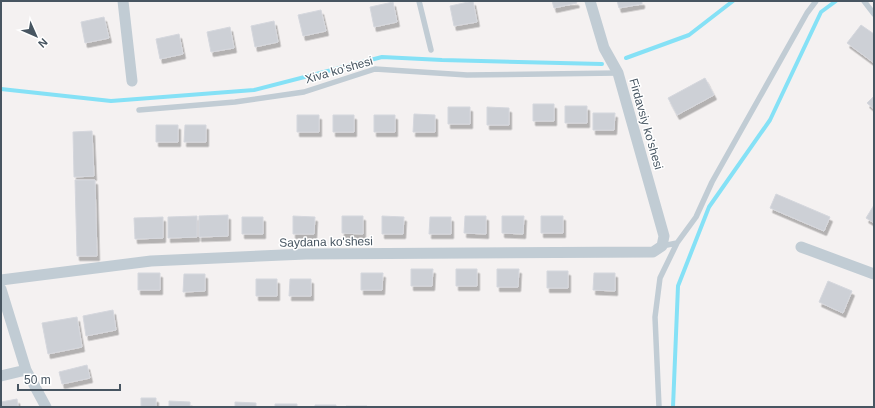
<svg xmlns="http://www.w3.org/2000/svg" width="875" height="408" font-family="Helvetica,sans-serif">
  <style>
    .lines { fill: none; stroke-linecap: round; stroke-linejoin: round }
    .stream { stroke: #85e1f6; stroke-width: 4 }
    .building { fill: #cdd0d6; stroke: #d5d7dd; filter: url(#shadow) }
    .lane { stroke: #c1ccd4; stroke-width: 5.5 }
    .street { stroke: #c1ccd4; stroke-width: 11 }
    .labels { text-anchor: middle; stroke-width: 3; stroke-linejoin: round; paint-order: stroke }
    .street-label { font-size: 12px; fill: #475561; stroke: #fff }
  </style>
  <defs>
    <filter id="shadow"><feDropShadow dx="2.5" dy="4.5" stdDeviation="0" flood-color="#0004"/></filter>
  </defs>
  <rect width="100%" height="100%" fill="#f4f1f1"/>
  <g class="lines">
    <path class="stream" d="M626 58 689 35 733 1
      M1 89 111 101 254 90 382 57 442 60 602 64
      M673 407 678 286 709 207 770 120 821 12 836 1"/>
  </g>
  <path class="building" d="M473 1 477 22 454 26 450 6Z
    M552 1H576L577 3 554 8Z
    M617 1H642V4L619 8Z
    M393 2 397 22 374 27 370 7Z
    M321 10 326 31 303 36 298 15Z
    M104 17 109 38 85 43 81 22Z
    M274 21 278 42 255 47 251 26Z
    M861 25 874 34V63L847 43Z
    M230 27 234 48 211 52 207 32Z
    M179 34 183 54 160 59 156 39Z
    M705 78 714 95 677 115 668 98Z
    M874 96V109L867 103Z
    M533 104H554V121H533Z
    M565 106H587V123H565Z
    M448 107H470V124H448Z
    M487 107 509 108V125H487Z
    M593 113H615L614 130H593Z
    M414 114 435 115V132H413Z
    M297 115H319V132H297Z
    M333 115H354V132H333Z
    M374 115H395V132H374Z
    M156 125H178V142H156Z
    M185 125H206V142H184Z
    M92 131 94 176 74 177 73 132Z
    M75 180H95L97 256H77Z
    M776 194 830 217 824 231 770 208Z
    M874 205V223L866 218Z
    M228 215V236L199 237V216Z
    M197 216V237L168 238V217Z
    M293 216 315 217 314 234H293Z
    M342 216H363V234L342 233Z
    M382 216 404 217 403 234H382Z
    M465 216H486V234L464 233Z
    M502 216H524L523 234 502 233Z
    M541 216H563V233H541Z
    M163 217V238L135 239 134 218Z
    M242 217H263V234H242Z
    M430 217H451V234H429Z
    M411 269H433L432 286H411Z
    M456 269H477V286H456Z
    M497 269H519L518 287H497Z
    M547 271H568V288H547Z
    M138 273H160V290H138Z
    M361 273H383L382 290H361Z
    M594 273H615V291L593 290Z
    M184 274H205V291L183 292Z
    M256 279H277V296H256Z
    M290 279H311V296H289Z
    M828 281 852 291 843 313 819 302Z
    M113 310 116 330 86 336 83 316Z
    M77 317 82 347 48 354 42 323Z
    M87 365 90 378 62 384 59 372Z
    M141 398H156V407H141Z
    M17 399 18 407H1V402Z
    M169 401 190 402V407H169Z
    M235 402 256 403V407H235Z
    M275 404H297V407H275Z
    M315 405H336V407H315Z
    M346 406H367V407H346Z"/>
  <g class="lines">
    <path class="lane" d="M419 1 431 50
      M864 1 874 14
      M139 110 235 102 304 92 375 69 467 75 618 73
      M662 246 677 243 696 217 712 182 807 13 816 1
      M659 407 655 317 660 278 677 243"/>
    <path class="street" d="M123 1 132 81
      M801 247 874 274
      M1 280 151 261 306 254 653 252 662 246 664 236 618 73 604 48 590 1
      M1 289 26 370 46 407
      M1 376 26 370"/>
  </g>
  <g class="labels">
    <g class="street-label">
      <text transform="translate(339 70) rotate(-16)" y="4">Xiva ko'shesi</text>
      <text transform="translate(646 124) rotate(74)" y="4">Firdavsiy ko'shesi</text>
      <text transform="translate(326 242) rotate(-1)" y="4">Saydana ko'shesi</text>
    </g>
  </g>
  <rect width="875" height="408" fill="none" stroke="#475561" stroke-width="4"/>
  <g transform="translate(36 36) rotate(135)" stroke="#ffffff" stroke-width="3" paint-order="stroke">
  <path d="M0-3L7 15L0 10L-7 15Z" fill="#475561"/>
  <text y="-6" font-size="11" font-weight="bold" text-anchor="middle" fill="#475561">N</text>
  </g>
  <path d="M18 384v6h102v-6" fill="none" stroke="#475561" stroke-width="2"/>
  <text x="24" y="384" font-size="12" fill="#475561" stroke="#ffffff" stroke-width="3" paint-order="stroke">50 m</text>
</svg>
